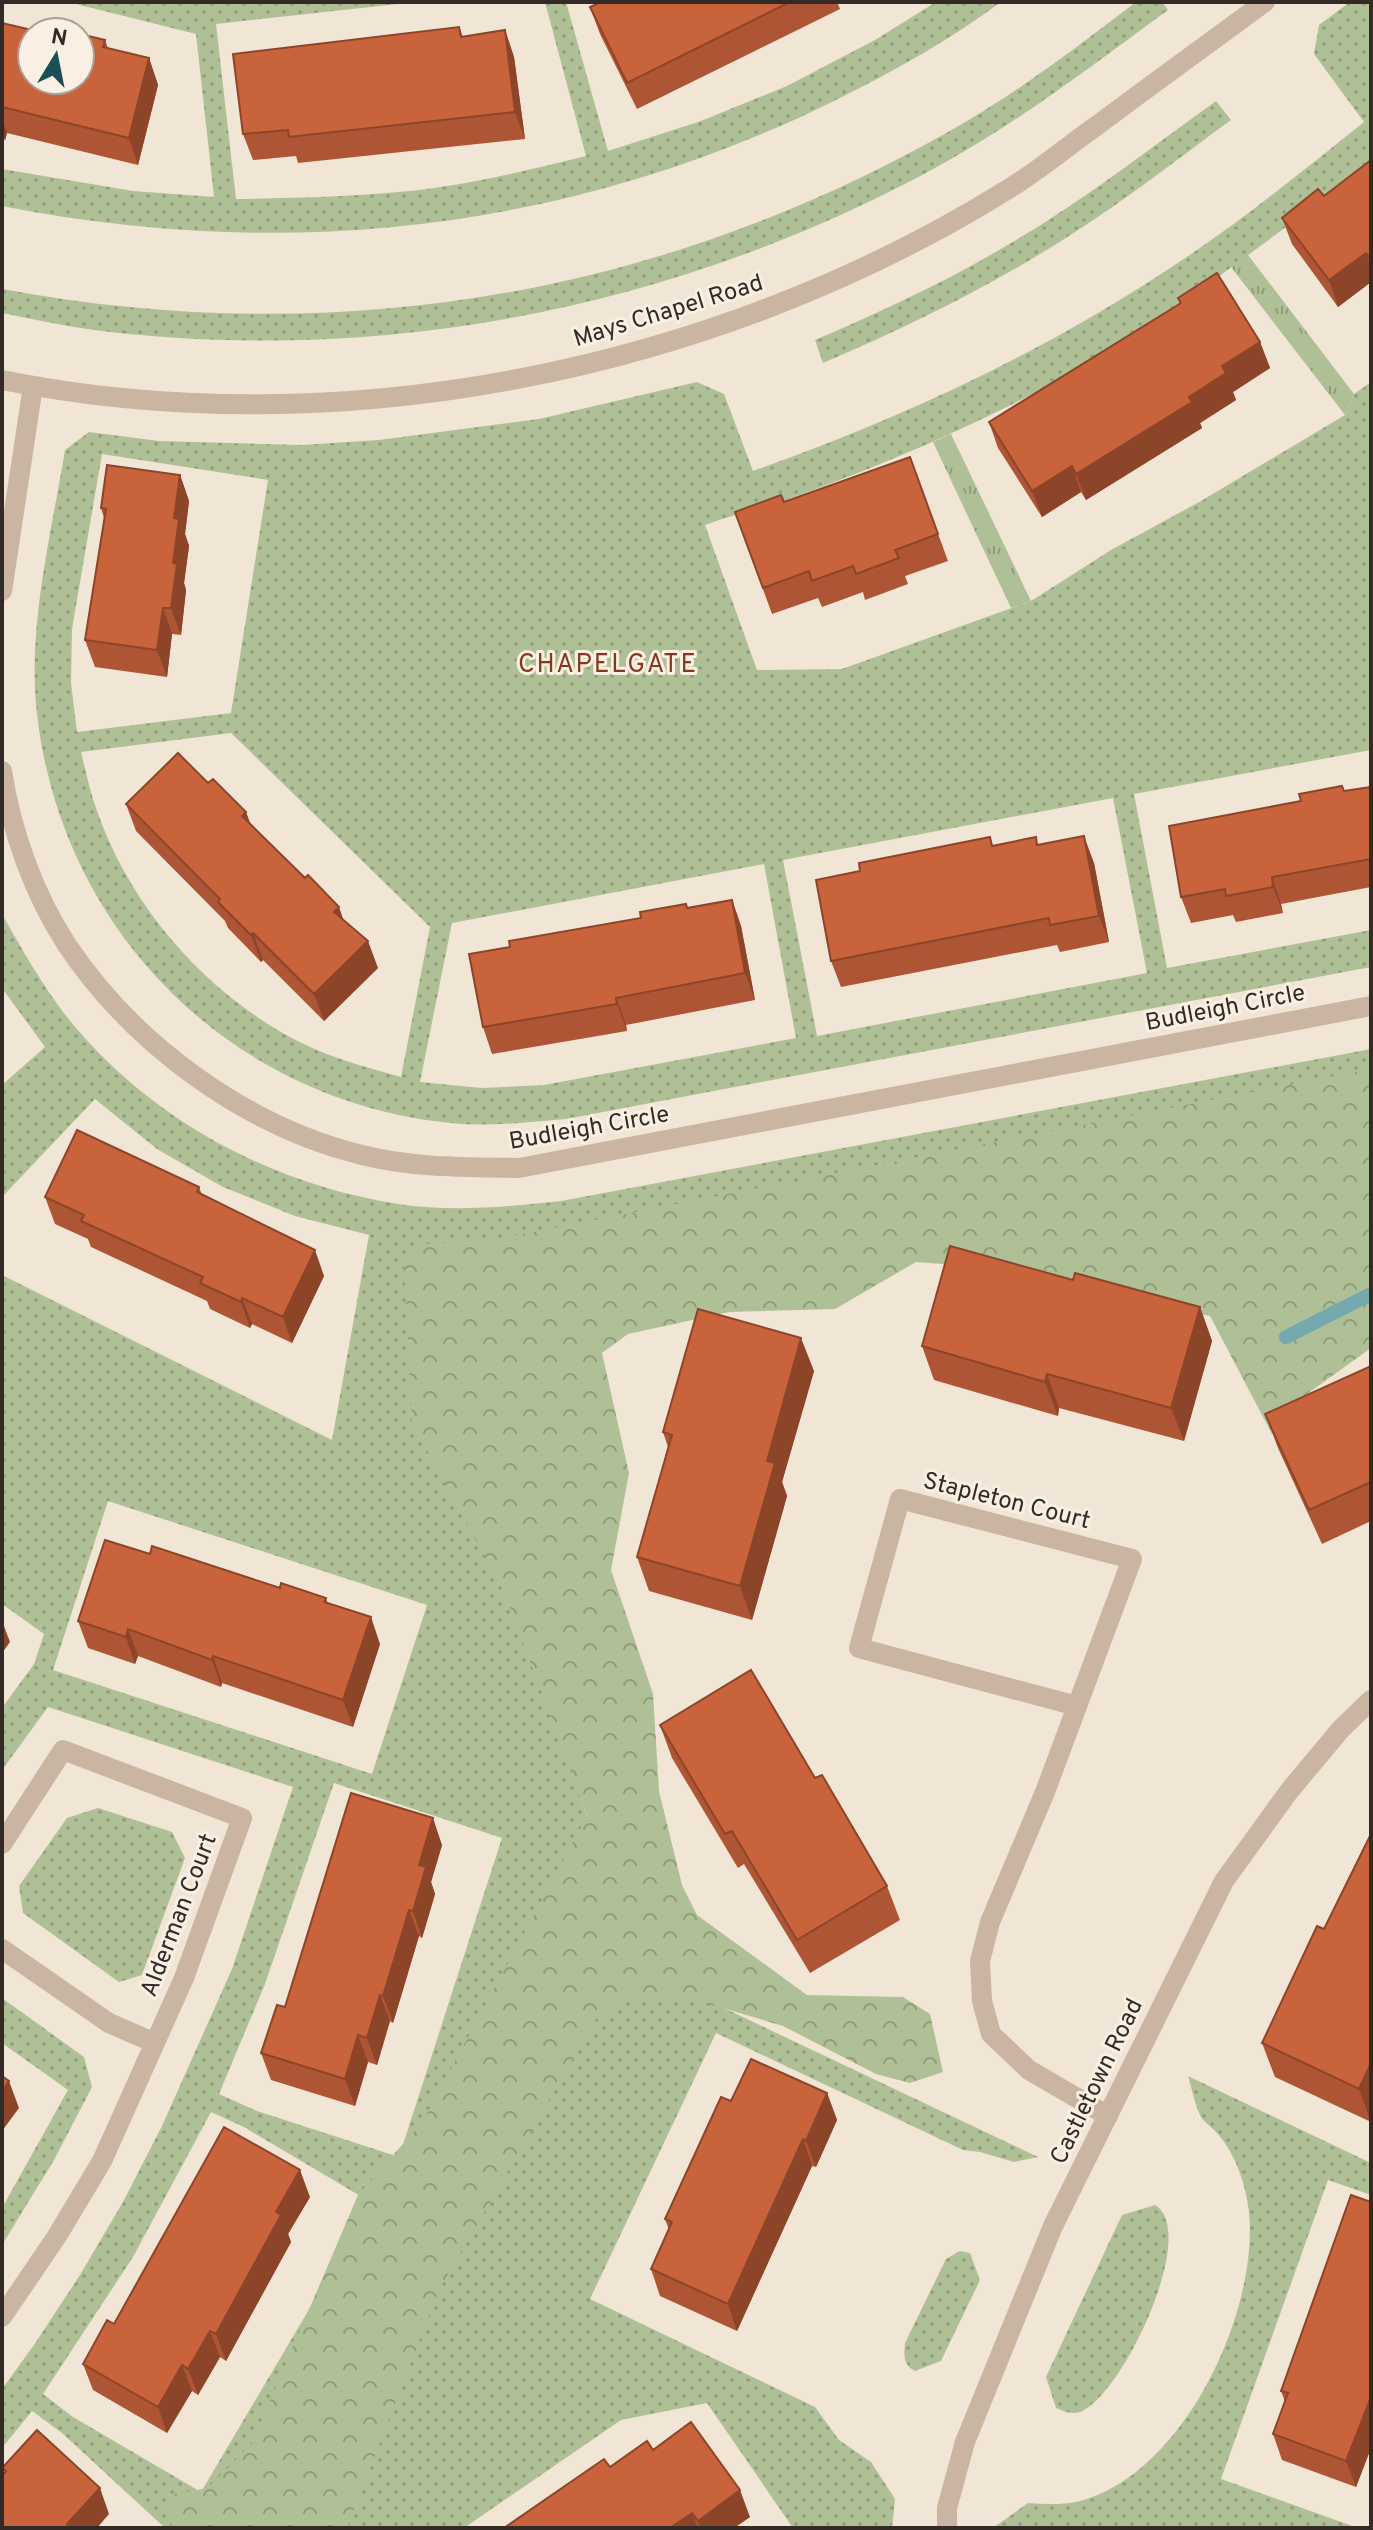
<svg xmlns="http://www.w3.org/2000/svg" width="1373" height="2530" font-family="Overpass,sans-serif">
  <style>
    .grass { fill: url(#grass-dots); fill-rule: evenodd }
    .forest { fill: url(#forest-crowns) }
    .park { fill: url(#park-tufts) }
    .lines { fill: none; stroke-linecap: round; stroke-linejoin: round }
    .stream { stroke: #74aaaf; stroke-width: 14 }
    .street { stroke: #c9b5a2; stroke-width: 20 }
    .wall { fill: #ad5534 }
    .shaded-wall { fill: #8d452a }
    .building { fill: #c9633c; stroke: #8d452a; stroke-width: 2 }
    .labels { text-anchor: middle; stroke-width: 6; stroke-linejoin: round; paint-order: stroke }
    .street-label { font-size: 24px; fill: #332a25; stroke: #f9efe2 }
    .neighbourhood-label { font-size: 26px; letter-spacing: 2px; fill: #84391c; stroke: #f9efe2 }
  </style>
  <defs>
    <pattern id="grass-dots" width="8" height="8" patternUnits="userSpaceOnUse" patternTransform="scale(2)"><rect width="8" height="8" fill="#b0c096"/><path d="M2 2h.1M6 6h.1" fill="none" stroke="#909c7a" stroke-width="1.8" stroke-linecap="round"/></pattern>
    <pattern id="forest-crowns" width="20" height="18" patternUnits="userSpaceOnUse" patternTransform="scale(2)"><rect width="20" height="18" fill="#b0c096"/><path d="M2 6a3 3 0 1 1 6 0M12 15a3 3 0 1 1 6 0" fill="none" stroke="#909c7a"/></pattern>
    <pattern id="park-tufts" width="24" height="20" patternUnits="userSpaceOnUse" patternTransform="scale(2)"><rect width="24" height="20" fill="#b0c096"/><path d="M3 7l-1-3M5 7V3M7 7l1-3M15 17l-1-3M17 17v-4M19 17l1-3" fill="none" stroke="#909c7a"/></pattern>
  </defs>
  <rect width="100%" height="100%" fill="#f1e5d6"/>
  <path class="grass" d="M68 2H416L216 24 236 199C294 198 351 197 409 191 469 185 528 170 586 156L545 2H566L608 151 701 121 787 86 875 40 936 2H1001C951 39 896 70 840 98 576 230 290 263 2 206V169L133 191 214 197 196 34Z
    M1136 2H1162L1168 10C1089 68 1011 128 924 174 670 309 380 366 94 330 64 326 33 319 2 313V289C340 352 670 295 967 121 1026 86 1081 44 1136 2Z
    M1350 2H1371V163C1256 249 1143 339 1015 403 939 441 860 474 780 502 755 510 729 516 705 525L757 670 842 669 1031 601 1111 550 1201 501 1345 415 1354 394 1371 382V750L1134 794 1167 968 1371 930V967L566 1119C527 1122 489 1127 451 1123 232 1101 62 933 37 714 27 627 51 536 65 450L89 432 159 441 301 445 379 440 539 419 697 382 724 394 753 471C897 420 1036 356 1164 272 1234 227 1299 174 1364 122L1314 54 1319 25ZM102 454 268 480 231 713 77 732 71 683 72 629ZM231 733 430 927 401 1077C361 1066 322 1055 286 1035 200 986 130 905 97 811 90 792 86 772 81 752ZM1113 798 1147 973 817 1036 783 860ZM764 864 796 1038 544 1085 482 1088 420 1082 452 923Z
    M1216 101 1231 120C1179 158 1127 199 1072 234 993 285 910 326 823 363L815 340C882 311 948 281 1011 243 1083 201 1148 150 1216 101Z
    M2 914C21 948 40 981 63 1012 144 1116 268 1184 398 1204 452 1212 507 1207 561 1201L1371 1049V1107L406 1295 617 1903 595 1947 1038 2157 1014 2162 980 2152 963 2150 716 2033 590 2299 815 2407 839 2440 871 2462 895 2499 892 2528H793L707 2403 621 2420 464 2528H165L62 2433 32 2411 2 2448V2389L34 2345 80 2275 123 2202 162 2126 232 1969 293 1787 48 1707 2 1770V1708L34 1664 44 1634 2 1604V1275L332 1440 369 1235 295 1216 223 1187 157 1149 95 1099 2 1197V1085L45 1047 2 988ZM108 1501 427 1605 372 1774 53 1670ZM334 1783 502 1838 399 2157 257 2111 219 2094 265 1984ZM211 2112 244 2127 372 2203 201 2492 73 2417 43 2394 133 2257Z
    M98 1808 172 1832 185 1858 142 1975 119 1982 23 1913 19 1886 67 1818Z
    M2 1998 84 2057 92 2087 54 2160 2 2245V2208L68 2090 2 2043Z
    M1188 2076 1371 2163V2195L1328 2180 1221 2479 1358 2528H993L1028 2503C1044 2504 1060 2505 1076 2502 1182 2478 1259 2313 1249 2212 1246 2185 1236 2155 1218 2134 1213 2128 1205 2123 1201 2117 1195 2105 1192 2089 1188 2076Z
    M1155 2205C1200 2231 1122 2397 1080 2412 1071 2415 1064 2411 1056 2408L1046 2377 1122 2215Z
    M960 2251 970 2253 980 2280 941 2361 915 2371C903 2365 904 2355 905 2343L946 2259Z"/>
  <path class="forest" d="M1371 1069V1348L1289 1407 1272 1434 1210 1316 982 1267 916 1262 835 1309 729 1312 628 1334 602 1353 629 1473 611 1570 653 1694 659 1791 682 1885 697 1915 807 1995 903 1997 930 2014 943 2072 910 2083 876 2074 783 2026 689 1998 624 2001 596 2019 439 2290 347 2528H172L167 2495 208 2488 252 2443 358 2195 423 2121 587 1816 506 1596 412 1422 404 1267 423 1244 486 1241Z"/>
  <path class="park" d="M1248 255 1354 394 1345 415 1231 267Z
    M951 434 1031 601 1011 608 933 442Z"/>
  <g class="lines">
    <path class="stream" d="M1286 1337 1371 1294"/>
    <path class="street" d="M2 380C340 448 719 370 1010 188 1041 169 1069 145 1099 124 1154 83 1209 43 1265 2
      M2 591 33 386
      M2 771C11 830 34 895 67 945 134 1045 245 1126 362 1155 413 1168 466 1167 519 1168L1371 1006
      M1077 1706 859 1648 900 1499 1132 1559 1045 1792 990 1922 980 1961 982 2001 991 2034 1029 2070 1108 2116
      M2 1844 63 1750 242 1818 184 1978 102 2161 57 2236 2 2317
      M2 1949 109 2023 155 2043
      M947 2528V2508L965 2442 1053 2226 1224 1881 1290 1790 1341 1729 1371 1700"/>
  </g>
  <path class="wall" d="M601 2H843L838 4 840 9 637 109 600 34 590 7Z
    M2 23 32 80 105 40 108 48 149 58 158 85 138 165 7 133 5 140 2 139Z
    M459 27 463 37 505 30 514 57 525 139 298 163 296 156 253 160 243 134Z
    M1371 160V282L1338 307 1292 244 1282 218 1324 196Z
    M1178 298 1260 342 1270 368 1233 392 1236 400 1200 423 1202 428 1086 500 1081 492 1042 517 998 448 989 422 1180 304Z
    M910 457 948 561 905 576 908 584 865 600 863 592 822 607 818 598 772 614 735 512 784 502Z
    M180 475 189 501 185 534 189 546 184 583 186 590 181 635 172 634 167 677 95 667 85 640 104 518 101 508Z
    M208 783 246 812 250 823 344 920 378 968 324 1021 263 960 261 962 228 928 225 921 136 831 126 804Z
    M1371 787V887L1281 904 1283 913 1236 922 1233 915 1191 923 1181 897 1344 791Z
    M1038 845 1094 863 1109 942 1060 952 1057 945 841 987 831 961Z
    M732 900 741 926 755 1000 626 1025 627 1031 492 1054 483 1027 510 947 641 918 686 904 687 908Z
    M199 1187 202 1195 324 1276 292 1343 252 1324 250 1328 210 1309 207 1301 91 1247 88 1239 55 1224 45 1197Z
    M1073 1280 1200 1307 1212 1341 1184 1441 1059 1408 1058 1416 934 1380 922 1346Z
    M1371 1366V1521L1322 1544 1278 1448 1265 1414Z
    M814 1371 782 1482 787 1496 752 1620 649 1591 637 1557 668 1447 663 1432Z
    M150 1554 280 1588 326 1598 328 1604 380 1644 353 1727 222 1683 221 1687 138 1656 135 1664 88 1648 78 1621Z
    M660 1725 815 1778 887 1886 900 1920 810 1973 744 1864 738 1868 672 1758Z
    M1371 1834V2122L1275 2077 1262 2043 1324 1929Z
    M442 1845 431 1882 435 1894 422 1938 419 1936 393 2023 390 2021 377 2065 368 2062 355 2106 271 2080 261 2053 285 2007Z
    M827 2093 837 2120 816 2167 812 2166 737 2331 660 2296 651 2269 669 2230 665 2219 731 2101Z
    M310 2197 288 2234 291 2242 226 2361 220 2357 198 2395 192 2391 167 2433 93 2390 83 2364 114 2324Z
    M1371 2202V2448L1356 2487 1282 2460 1273 2434 1285 2402 1281 2391Z
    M610 2467 750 2517 734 2528H504Z"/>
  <path class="shaded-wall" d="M505 30 514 57 525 139 515 112Z
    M149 58 158 85 138 165 129 138Z
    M2 119 7 133 5 140 2 131Z
    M1366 253 1371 268V282L1338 307 1329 280Z
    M1260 342 1270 368 1233 392 1236 400 1200 423 1202 428 1086 500 1076 474 1222 366Z
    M1072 466 1081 492 1042 517 1032 491Z
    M180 475 189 501 185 534 189 546 184 583 186 590 181 635 171 608 174 518Z
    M163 608 172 634 167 677 157 650Z
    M246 812 255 838 242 816Z
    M1084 836 1094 863 1109 942 1099 916Z
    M1272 877 1281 904 1283 913 1273 887Z
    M732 900 741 926 755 1000 745 973Z
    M339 907 348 933 334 912Z
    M253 933 263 960 261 962 251 935Z
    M368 941 378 968 324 1021 314 994Z
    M616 998 626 1025 627 1031 617 1004Z
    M315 1250 324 1276 292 1343 283 1317Z
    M242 1298 252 1324 250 1328 241 1302Z
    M1200 1307 1212 1341 1184 1441 1171 1408Z
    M801 1338 814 1371 782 1482 787 1496 752 1620 740 1586 767 1461Z
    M1047 1374 1059 1408 1058 1416 1045 1382Z
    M371 1617 380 1644 353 1727 343 1700Z
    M2 1621 10 1642 2 1653Z
    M128 1629 138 1656 135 1664 126 1637Z
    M213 1656 222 1683 221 1687 212 1660Z
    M433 1818 442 1845 431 1882 435 1894 422 1938 413 1911 419 1865Z
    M409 1910 419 1936 393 2023 383 1996Z
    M380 1995 390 2021 377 2065 367 2038Z
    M358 2035 368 2062 355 2106 345 2079Z
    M1371 2063V2122L1359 2089Z
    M9 2081 19 2108 2 2131V2091Z
    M827 2093 837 2120 816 2167 806 2141Z
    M803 2139 812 2166 737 2331 728 2304Z
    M300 2170 310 2197 288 2234 291 2242 226 2361 216 2334 276 2212Z
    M210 2331 220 2357 198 2395 188 2369Z
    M182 2365 192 2391 167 2433 158 2407Z
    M1371 2397V2448L1356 2487 1346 2461Z
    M100 2488 109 2514 97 2528H68L67 2524Z
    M740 2490 750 2517 734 2528H700L698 2521Z
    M692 2513 698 2528H670Z"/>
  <path class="building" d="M601 2H790L627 83 590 7Z
    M2 23 40 32H32V80H80V34L105 40 103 47 149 58 129 138 2 107Z
    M459 27 461 37 505 30 515 112 289 137 288 130 243 134 233 54Z
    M1371 160V259L1366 253 1329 280 1282 218 1318 189 1324 196Z
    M1217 273 1260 342 1222 366 1226 373 1189 397 1192 402 1076 474 1072 466 1032 491 989 422 1181 303 1178 298Z
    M910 457 938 534 895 550 899 558 856 574 853 566 812 581 809 571 763 588 735 512 781 495 784 502Z
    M107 465 180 475 174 518 179 519 173 563 177 564 171 608H163L157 650 85 640 106 509 101 508Z
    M178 753 208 783 213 779 246 812 242 816 305 878 308 875 339 907 334 912 368 941 314 994 253 933 251 935 218 902 220 899 126 804Z
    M1342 786 1344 791 1371 787V859L1272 877 1273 887 1226 896 1225 889 1181 897 1169 826 1301 801 1299 794Z
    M1084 836 1099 916 1050 925 1049 918 831 961 816 880 860 871 859 863 990 837 992 846 1036 837 1037 845Z
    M732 900 745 973 616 998 617 1004 483 1027 469 954 510 947 509 941 641 918 640 912 686 904 687 908Z
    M77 1130 199 1187 197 1192 315 1250 283 1317 242 1298 241 1302 200 1283 203 1277 81 1221 84 1215 45 1197Z
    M950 1246 1073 1280 1075 1273 1200 1307 1171 1408 1047 1374 1045 1382 922 1346Z
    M698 1309 801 1338 767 1461 775 1463 740 1586 637 1557 672 1435 663 1432Z
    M1371 1366V1482L1309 1510 1265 1414Z
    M105 1540 150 1554 152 1546 280 1588 281 1583 326 1598 324 1602 371 1617 343 1700 213 1656 212 1660 128 1629 126 1637 78 1621Z
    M751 1670 815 1778 822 1775 887 1886 797 1940 732 1831 725 1834 660 1725Z
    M351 1793 433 1818 419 1865 426 1867 413 1911 409 1910 383 1996 380 1995 367 2038 358 2035 345 2079 261 2053 277 2005 285 2007Z
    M1371 1834V2063L1359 2089 1262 2043 1317 1926 1324 1929Z
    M751 2059 827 2093 806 2141 803 2139 728 2304 651 2269 672 2222 665 2219 721 2097 731 2101Z
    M2 2076 9 2081 2 2091Z
    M224 2127 300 2170 276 2212 281 2215 216 2334 210 2331 188 2369 182 2365 158 2407 83 2364 107 2320 114 2324Z
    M1351 2195 1371 2202V2397L1346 2461 1273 2434 1288 2393 1281 2391Z
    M691 2422 740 2490 698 2521 692 2513 670 2528H504L604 2459 610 2467 647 2441 653 2450Z
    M37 2430 100 2488 67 2524 71 2528H2V2476L6 2471 2 2468Z"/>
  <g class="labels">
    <g class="street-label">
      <text transform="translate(668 310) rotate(-17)" y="8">Mays Chapel Road</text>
      <text transform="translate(1225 1007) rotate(-11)" y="8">Budleigh Circle</text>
      <text transform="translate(589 1127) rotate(-10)" y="8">Budleigh Circle</text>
      <text transform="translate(1007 1500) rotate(14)" y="8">Stapleton Court</text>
      <text transform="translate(178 1915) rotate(-69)" y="8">Alderman Court</text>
      <text transform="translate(1096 2081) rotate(-64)" y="8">Castletown Road</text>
    </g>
    <g class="neighbourhood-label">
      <text x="608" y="672">CHAPELGATE</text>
    </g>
  </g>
  <rect width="1373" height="2530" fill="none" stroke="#332a25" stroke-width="8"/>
  <g transform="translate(56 56) rotate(10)"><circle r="38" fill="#f9efe2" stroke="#aaa096" stroke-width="2"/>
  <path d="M0-6L14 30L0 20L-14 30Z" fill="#1a4f55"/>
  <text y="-12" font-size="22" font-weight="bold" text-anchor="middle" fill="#332a25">N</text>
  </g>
</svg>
